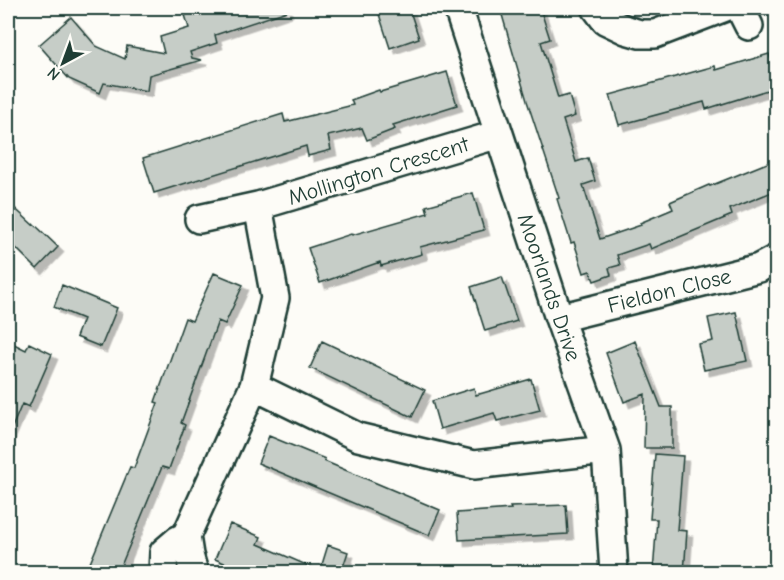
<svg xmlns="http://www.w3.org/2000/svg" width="784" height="580" font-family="'Comic Neue',sans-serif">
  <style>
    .building { fill: #c6cdc7; stroke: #1f3d34; stroke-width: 1.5; filter: url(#shadow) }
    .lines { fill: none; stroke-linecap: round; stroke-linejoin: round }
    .minor-casing { stroke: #1f3d34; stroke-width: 32 }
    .minor { stroke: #fdfcf7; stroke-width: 27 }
    .labels { text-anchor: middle; stroke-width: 5; stroke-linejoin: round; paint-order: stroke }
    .street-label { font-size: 22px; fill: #1f3d34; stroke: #fdfcf7 }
  </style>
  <defs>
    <filter id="shadow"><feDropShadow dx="5.5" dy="5.5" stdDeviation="0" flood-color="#0004"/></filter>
  </defs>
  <rect width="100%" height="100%" fill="#fdfcf7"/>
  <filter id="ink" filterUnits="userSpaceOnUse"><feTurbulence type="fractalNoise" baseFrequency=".0167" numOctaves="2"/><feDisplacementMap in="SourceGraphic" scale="12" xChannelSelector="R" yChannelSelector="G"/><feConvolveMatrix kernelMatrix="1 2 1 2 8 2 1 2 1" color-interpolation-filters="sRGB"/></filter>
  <g filter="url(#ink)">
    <path class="building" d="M209 8H286L287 11 215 35 217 43 190 52 192 58 202 60 149 75 147 91 104 83 100 93 69 79 39 45 71 17 96 46 125 59 127 46 164 53 160 37 189 28 185 15Z
      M377 8H409L419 38 390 48Z
      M500 8H540L550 39 541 42 558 98 569 95 575 116 563 120 576 162 588 158 595 181 583 185 600 239 641 225 640 223 673 209 670 202 709 185 710 186 777 159V190L730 209 732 215 651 249 649 244 617 255 620 265 609 268 611 275 594 281 590 271 584 273 574 242 571 243 557 199 559 198 527 101Z
      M769 54 777 79V87L706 109 704 102 619 125 610 95 715 66 716 70Z
      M447 72 457 105 393 125 395 129 367 140 362 128 328 136 331 150 308 156 306 146 154 193 143 158 283 114 285 122 353 105 351 100 379 90 380 92Z
      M473 193 484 230 420 247 422 254 381 266 380 262 320 283 308 248 351 234 352 235 428 213 426 206Z
      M8 202 33 225 34 224 58 247 37 269 8 240Z
      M214 273 243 285 225 324 218 321 181 423 185 425 169 469 162 467 118 573H98L88 568 130 467 134 468 158 403 155 402 185 318 192 321Z
      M502 277 517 321 485 331 471 287Z
      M62 285 117 308 101 347 76 337 83 319 54 307Z
      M736 312 747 361 704 370 698 344 713 341 708 318Z
      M8 341 26 350 29 343 52 354 29 407 22 404 8 437Z
      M322 341 425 390 412 417 310 368Z
      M635 341 661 407H672V448H644L645 394 624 402 606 353Z
      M531 379 540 410 497 421 494 413 440 429 432 401 474 388 476 395Z
      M269 436 325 459 324 461 440 510 429 535 258 463Z
      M655 454 683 456 677 530 687 531 684 573H653L657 519H650Z
      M566 505 568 534 459 540 457 513 511 509 510 507Z
      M230 524 261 537 258 544 320 571 328 545 348 552 341 573H248L215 559Z"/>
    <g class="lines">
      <g class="minor-casing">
        <path id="minor" d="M458 8 559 318 606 450 614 572
          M596 8 605 20 626 30 640 34H655L723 8
          M740 8 749 26
          M199 219 258 206
          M559 318 759 268 776 259
          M254 386 358 437 474 465 606 450
          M186 536 189 555 194 572
          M163 572 164 552 178 540 186 536 254 386 275 298 258 206 499 134"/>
      </g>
      <use href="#minor" class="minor"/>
    </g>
  </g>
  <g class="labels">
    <g class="street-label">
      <text transform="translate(378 170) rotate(-17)" y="8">Mollington Crescent</text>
      <text transform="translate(550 287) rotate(71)" y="8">Moorlands Drive</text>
      <text transform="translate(669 290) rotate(-14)" y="8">Fieldon Close</text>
    </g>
  </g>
  <rect width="784" height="580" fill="none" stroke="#fdfcf7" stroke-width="30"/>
  <rect x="15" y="15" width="754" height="550" fill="none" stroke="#1f3d34" stroke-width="2" filter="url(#ink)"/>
  <g transform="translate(63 63) rotate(221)" stroke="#fdfcf7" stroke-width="4.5" paint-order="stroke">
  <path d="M0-4.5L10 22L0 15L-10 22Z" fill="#1f3d34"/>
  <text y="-9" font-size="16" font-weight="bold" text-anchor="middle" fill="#1f3d34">N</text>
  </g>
</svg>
